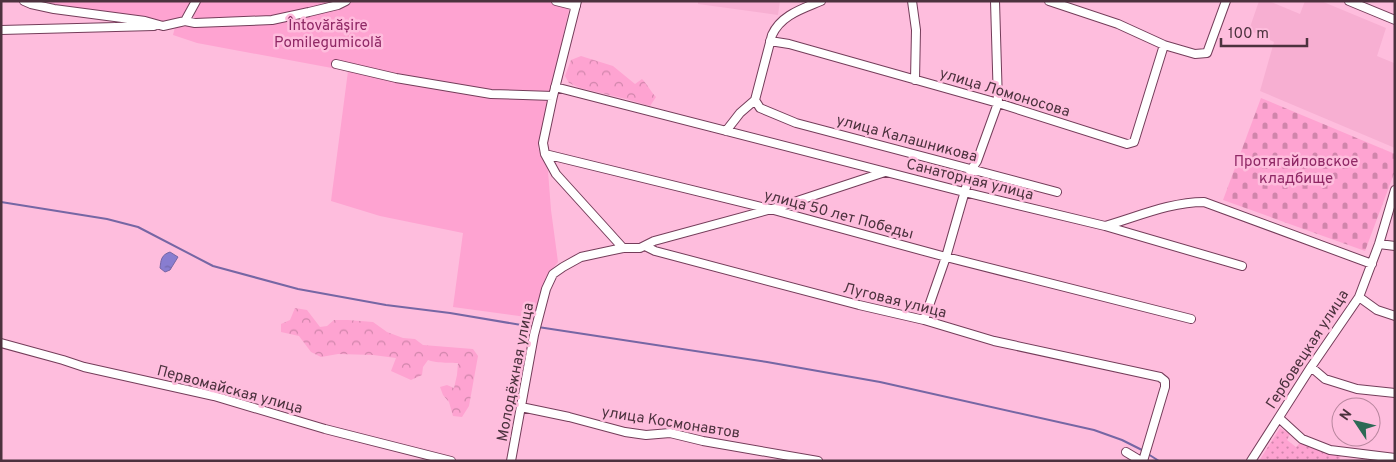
<svg xmlns="http://www.w3.org/2000/svg" width="1396" height="462" font-family="Overpass,sans-serif">
  <style>
    .built { fill: #f7afd2 }
    .grass { fill: url(#grass-dots) }
    .forest { fill: url(#forest-crowns) }
    .cemetery { fill: url(#cemetery-stones) }
    .garden { fill: #fea3d1 }
    .water { fill: url(#water-ripples); stroke: #7666a4 }
    .lines { fill: none; stroke-linecap: round; stroke-linejoin: round }
    .stream { stroke: #7666a4; stroke-width: 2 }
    .minor-casing { stroke: #743d5a; stroke-width: 10 }
    .minor { stroke: #fff; stroke-width: 8 }
    .labels { text-anchor: middle; stroke-width: 5; stroke-linejoin: round; paint-order: stroke }
    .park-label { font-size: 15px; fill: #8f2865; stroke: #febddd }
    .street-label { font-size: 15px; fill: #4c323e; stroke: #febddd }
  </style>
  <defs>
    <pattern id="grass-dots" width="8" height="8" patternUnits="userSpaceOnUse" patternTransform="scale(1.25)"><rect width="8" height="8" fill="#fea3d1"/><path d="M2 2h.1M6 6h.1" fill="none" stroke="#d085ab" stroke-width="1.8" stroke-linecap="round"/></pattern>
    <pattern id="forest-crowns" width="20" height="18" patternUnits="userSpaceOnUse" patternTransform="scale(1.25)"><rect width="20" height="18" fill="#fea3d1"/><path d="M2 6a3 3 0 1 1 6 0M12 15a3 3 0 1 1 6 0" fill="none" stroke="#d085ab"/></pattern>
    <pattern id="cemetery-stones" width="16" height="16" patternUnits="userSpaceOnUse" patternTransform="scale(1.25)"><rect width="16" height="16" fill="#fea3d1"/><path d="M2 7V4a2 2 0 0 1 4 0v3zM10 15v-3a2 2 0 0 1 4 0v3z" fill="#d085ab"/></pattern>
    <pattern id="water-ripples" width="26" height="14" patternUnits="userSpaceOnUse" patternTransform="scale(1.25)"><rect width="26" height="14" fill="#887dd0"/><path d="M2 4q2-2 4 0t4 0M15 11q2-2 4 0t4 0" fill="none" stroke="#7167aa"/></pattern>
  </defs>
  <rect width="100%" height="100%" fill="#febddd"/>
  <path class="built" d="M698 1H780L778 15 698 4Z
    M1259 1H1269L1300 14 1305 1H1321L1386 28 1377 56 1394 63 1395 62V148L1260 91 1274 42 1249 30Z"/>
  <path class="grass" d="M1280 428 1290 434 1287 440 1296 447 1301 442 1327 453 1341 455 1339 461H1259Z"/>
  <path class="forest" d="M581 56 613 66 635 84 642 79C648 85 651 92 656 97L650 106 626 99 580 88 569 83 565 76 571 60Z
    M295 308 307 310 320 327 327 326 334 320H348L373 322 387 332 403 338 415 339 423 345 473 349 478 356 469 406 462 417 453 416 449 402 443 395 440 387 447 385 454 388 457 375 458 363C446 362 440 364 428 360L423 367 422 375 411 380 391 371 396 358 373 355 338 354 321 357 311 352 299 336 281 332V324L290 320Z"/>
  <path class="cemetery" d="M1261 98 1395 154V171L1365 251 1223 200Z"/>
  <path class="garden" d="M39 1H193C186 19 183 22 163 22L53 6Z
    M200 1H571L538 148 548 171 551 210 558 262 546 277 534 318 453 307 463 233 380 216 331 201 348 71 197 43 173 35 175 27H184L193 18Z"/>
  <path class="water" d="M170 252 178 257 170 270 165 272 160 268C161 260 161 255 170 252Z"/>
  <g class="lines">
    <path class="stream" d="M1 202 107 219 138 227 213 266 298 289 386 305 450 313 533 327
      M538 327 767 362 880 382 1094 430 1122 440 1144 451
      M1148 454 1159 461"/>
    <g class="minor-casing">
      <path id="minor" d="M24 1 31 4 54 9 145 21 163 26 185 21 196 1
        M556 1 576 6
        M577 1 553 96 543 143 545 154 770 209 946 257 1191 319
        M912 1 916 30 915 80
        M1049 1 1118 24 1164 45 1195 54 1207 53 1226 1
        M1349 1 1395 20
        M185 21 195 23 272 20 309 12 338 5 346 1
        M1 30 154 26
        M770 41 789 44 998 103 1127 144 1134 142 1164 45
        M336 64 396 78 491 94 553 96
        M555 87 964 192 1105 226 1242 266
        M755 100 760 108 796 123 1057 192
        M726 131 740 113 755 100 772 35C781 15 802 9 821 1
        M545 154 556 174 623 248
        M1105 226C1137 217 1170 202 1204 202L1372 264
        M1379 244 1395 246
        M645 246 655 251 859 305 924 320 994 341 1160 377 1165 381V387L1143 461
        M1359 297 1377 310 1395 316
        M924 320 946 257 971 170 977 161 998 103 995 1
        M1 343 63 360 84 367 214 396 325 429 451 461
        M1311 367 1325 379 1357 389 1395 393
        M521 407 569 417 625 432 646 435 670 433 703 441 818 461
        M1279 418 1302 439 1330 450 1395 458
        M1126 452 1141 461
        M511 461 534 335 546 289 553 274 563 267 581 257 623 248H640L654 241 779 207 885 172
        M1251 461 1311 367 1359 297 1379 244 1395 190"/>
    </g>
    <use href="#minor" class="minor"/>
  </g>
  <g class="labels">
    <g class="park-label">
      <text x="328" y="30">Întovărășire<tspan x="328" dy="17">Pomilegumicolă</tspan></text>
      <text x="1296" y="166">Протягайловское<tspan x="1296" dy="17">кладбище</tspan></text>
    </g>
    <g class="street-label">
      <text transform="translate(1005 92) rotate(17)" y="5">улица Ломоносова</text>
      <text transform="translate(907 138) rotate(15)" y="5">улица Калашникова</text>
      <text transform="translate(970 179) rotate(14)" y="5">Санаторная улица</text>
      <text transform="translate(839 214) rotate(15)" y="5">улица 50 лет Победы</text>
      <text transform="translate(895 300) rotate(14)" y="5">Луговая улица</text>
      <text transform="translate(1307 349) rotate(-57)" y="5">Гербовецкая улица</text>
      <text transform="translate(515 372) rotate(-79)" y="5">Молодёжная улица</text>
      <text transform="translate(230 389) rotate(15)" y="5">Первомайская улица</text>
      <text transform="translate(671 422) rotate(9)" y="5">улица Космонавтов</text>
    </g>
  </g>
  <rect width="1396" height="462" fill="none" stroke="#4c323e" stroke-width="5"/>
  <g transform="translate(1356 422) rotate(305)"><circle r="24" fill="#febddd" stroke="#b7859d"/>
  <path d="M0-4L9 19L0 12L-9 19Z" fill="#2d6955"/>
  <text y="-8" font-size="14" font-weight="bold" text-anchor="middle" fill="#4c323e">N</text>
  </g>
  <path d="M1221 38v8h86v-8" fill="none" stroke="#4c323e" stroke-width="2.5"/>
  <text x="1228" y="38" font-size="15" fill="#4c323e" stroke="#febddd" stroke-width="4" paint-order="stroke">100 m</text>
</svg>
